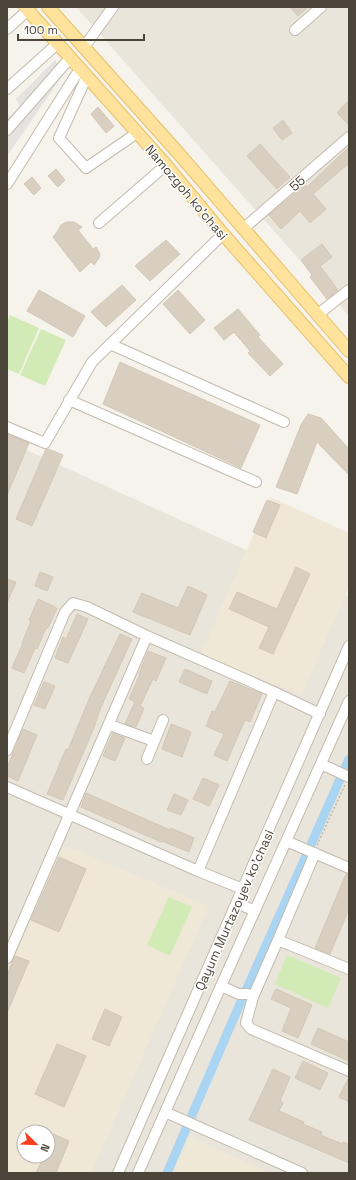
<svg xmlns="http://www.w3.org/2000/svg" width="356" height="1180" font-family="'Space Grotesk',sans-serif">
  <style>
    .residential { fill: #eae5da; fill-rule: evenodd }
    .education { fill: #efe8d6; fill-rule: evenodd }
    .green { fill: #d2eab5 }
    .parking { fill: #e5e3e0 }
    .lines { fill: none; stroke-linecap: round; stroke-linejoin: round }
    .canal { stroke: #a9d4f2; stroke-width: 9 }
    .building { fill: #d8cfc1; stroke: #d3c7b4 }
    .minor-casing { stroke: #c2bbae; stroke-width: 12 }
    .major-casing { stroke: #e6c16a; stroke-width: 14 }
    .path { stroke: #c4b79f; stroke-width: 1.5; stroke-dasharray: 2 2; stroke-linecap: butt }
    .minor { stroke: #fff; stroke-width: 10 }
    .major { stroke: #ffe39c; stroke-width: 12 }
    .labels { text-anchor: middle; stroke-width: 3; stroke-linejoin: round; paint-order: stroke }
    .street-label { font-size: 13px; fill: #4b4439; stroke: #fff }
  </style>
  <rect width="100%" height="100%" fill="#f6f3ec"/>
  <path class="residential" d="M76 7H349V316Z
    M7 441 349 597V1173H7ZM24 1132H48V1156H24Z"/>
  <path class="education" d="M270 497 349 533V587L301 696 201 653Z
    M61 844 209 906 91 1173H7V977ZM24 1132H48V1156H24Z
    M189 1137 270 1173H173Z"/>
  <path class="green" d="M10 315 39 328 19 374 7 369V322Z
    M41 329 66 340 45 386 20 375Z
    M169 897 192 907 170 956 147 945Z
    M287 955 341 978 328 1008 275 984Z"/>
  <path class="parking" d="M55 60 65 72 7 156V119L20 106 16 99Z"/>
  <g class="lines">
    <path class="canal" d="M167 1173 239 1006 349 759"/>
  </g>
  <path class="building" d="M290 7H308L298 16Z
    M349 100V125L337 113Z
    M98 107 114 126 106 133 91 114Z
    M283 120 292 133 282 140 273 128Z
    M260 144 290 177 277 189 247 156Z
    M349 147V163L313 194 326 209 310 223 300 211 281 229 269 215 305 185 307 187Z
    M56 169 65 180 58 187 48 176Z
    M32 177 41 188 34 195 24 184Z
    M66 222H74L82 227 78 230 93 249 96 247 100 254 99 258 94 265 91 262 80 272 53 237 57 232 61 225Z
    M166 240 180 254 150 281 135 266Z
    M322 244 332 257 320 266 338 290 327 299 310 277 312 275 301 260Z
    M122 285 136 300 106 327 91 312Z
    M39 290 85 316 73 337 27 311Z
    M178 290 205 320 190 334 163 304Z
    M238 309 260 335 258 337 283 364 270 376 248 353 250 351 234 332 224 340 214 328Z
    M120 362 260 425 241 468 103 404Z
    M308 414 321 418 349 449V475L317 442 297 494 276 487 301 425Z
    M7 434 29 443 7 495Z
    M46 449H48L63 455 32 526 16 519Z
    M267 500 280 505 266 538 253 532Z
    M296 567 310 574 273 654 259 648 269 627 229 609 237 592 277 609Z
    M40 572 53 577 47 591 35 586Z
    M7 579 16 582 7 603Z
    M188 586 207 595 190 635 133 612 142 593 178 608Z
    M38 599 57 608 48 628H46L37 649 35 648 24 673 12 668 23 643H22L31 621 29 620Z
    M77 614 88 619 68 663 55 658 63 637 66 639Z
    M120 634 132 639 101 707 93 730 63 800 47 794 66 749 68 750 90 697Z
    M148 651 166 658 156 681 153 679 140 706 144 708 136 727 125 724 135 702 129 699 140 674H139Z
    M185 669 212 681 207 694 179 682Z
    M230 681 262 694 250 722 245 720 227 761 214 755 224 734 206 726 212 711 215 712Z
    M44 682 55 686 45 709 34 705Z
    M171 724 191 732 182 757 162 749Z
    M23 729 37 735 18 781 7 776V768Z
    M113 733 125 738 115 761 103 756Z
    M203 778 219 785 209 806 193 799Z
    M86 793 170 830 171 828 194 838 189 852 162 841 161 842 81 807Z
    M174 794 188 800 181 815 167 810Z
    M59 857 86 869 59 932 31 920Z
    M346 874H349V909L330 954 315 948Z
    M15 956 29 961 7 1013V975Z
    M276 989 312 1005 298 1038 282 1031 291 1008 271 999Z
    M105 1009 122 1017 109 1046 92 1039Z
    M318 1028 349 1042V1061L311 1044Z
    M57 1044 86 1056 64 1107 35 1094Z
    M303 1061 328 1073 320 1090 295 1078Z
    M273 1069 290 1077 280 1101 283 1103 279 1111 304 1122 303 1124 322 1132 321 1135 342 1144 343 1142 349 1144V1163L249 1120Z
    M349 1077V1102L339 1097Z
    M53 1134 69 1141 56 1173H36L44 1156H48V1146Z"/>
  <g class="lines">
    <g class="minor-casing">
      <path id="minor" d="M7 29 28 10
        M295 30 321 7
        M84 47 113 7
        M87 76 59 138 86 168 137 133
        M7 89 57 44
        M7 130 70 58
        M7 184 76 75 81 70
        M99 223 166 165
        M243 229 349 137
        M317 315 349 290
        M110 344 284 422
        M69 400 256 482
        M7 427 45 443 92 362 223 234
        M110 725 154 741
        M7 750 65 612 73 603 87 607 147 636
        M147 759 163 720
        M321 764 349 777
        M7 787 198 871 243 889
        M286 841 349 868
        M198 871 274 692
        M237 903 255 911
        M278 940 315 853
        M7 958 147 636 274 692 320 714
        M221 986 239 994H248L253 997 246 1023 251 1029 349 1071
        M253 997 278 940 349 969
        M165 1112 302 1173
        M118 1173 349 646
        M138 1173 221 986 349 701"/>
    </g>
    <g class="major-casing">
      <path id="major" d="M25 7 166 165 223 234 349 377
        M48 7 180 155 349 351"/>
    </g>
    <path class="path" d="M317 845 345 785"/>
    <use href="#minor" class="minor"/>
    <use href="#major" class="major"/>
  </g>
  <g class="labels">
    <g class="street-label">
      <text transform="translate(297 183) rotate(-41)" y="5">55</text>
      <text transform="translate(187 192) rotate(50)" y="5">Namozgoh ko'chasi</text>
      <text transform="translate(234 910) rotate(-66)" y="5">Qayum Murtazoyev ko'chasi</text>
    </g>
  </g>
  <rect width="356" height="1180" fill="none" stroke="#4b4439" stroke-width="16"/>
  <g transform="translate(36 1144) rotate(113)"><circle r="19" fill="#ffffff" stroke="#b7b4b0"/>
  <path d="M0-3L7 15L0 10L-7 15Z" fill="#fc3f1d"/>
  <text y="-6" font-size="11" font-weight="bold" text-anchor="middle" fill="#4b4439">N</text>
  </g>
  <path d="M18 34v6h126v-6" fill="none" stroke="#4b4439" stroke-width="2"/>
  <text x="24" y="34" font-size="12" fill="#4b4439" stroke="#ffffff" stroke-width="3" paint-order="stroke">100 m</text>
</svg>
